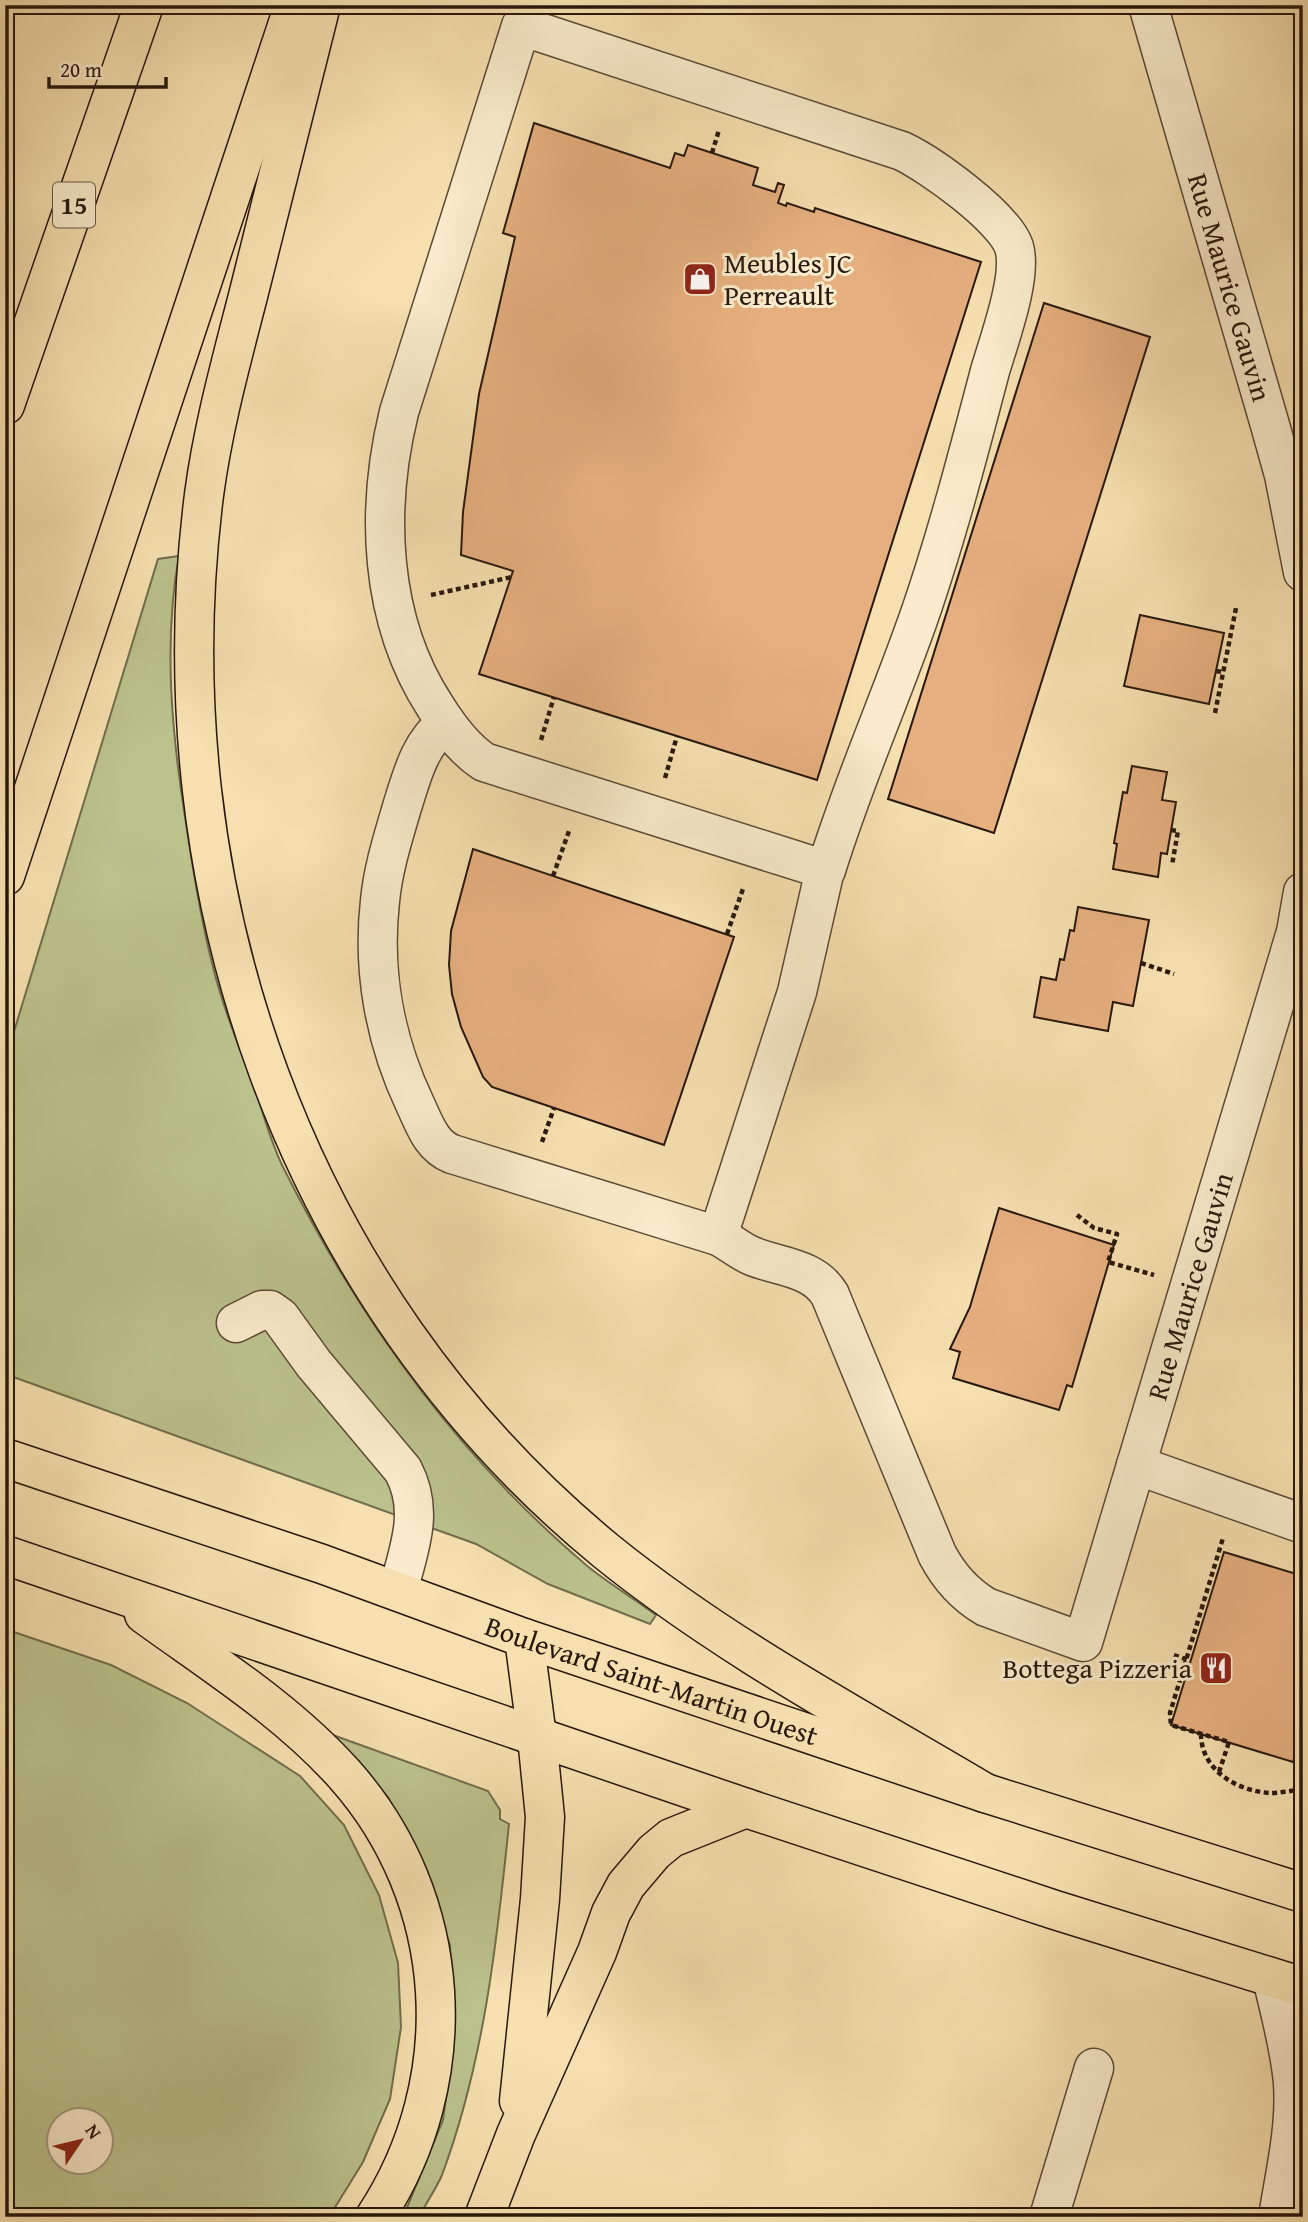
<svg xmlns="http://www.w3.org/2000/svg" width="1308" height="2222" font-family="'Gentium Book Plus',serif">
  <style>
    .grass { fill: #bbc28c; stroke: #726d4c; stroke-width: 2; fill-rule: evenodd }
    .building { fill: #e6af7f; stroke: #28180d; stroke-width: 2 }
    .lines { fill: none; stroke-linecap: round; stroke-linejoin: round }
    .minor-casing { stroke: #5c4a36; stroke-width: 41 }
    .major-casing { stroke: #28180d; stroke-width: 41 }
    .highway-casing { stroke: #28180d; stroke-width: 41 }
    .path { stroke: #28180d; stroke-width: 4.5; stroke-dasharray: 5 3.5; stroke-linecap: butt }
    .minor { stroke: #f9ebcb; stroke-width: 38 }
    .major { stroke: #f6e0af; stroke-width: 38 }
    .highway { stroke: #f6e0af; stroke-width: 38 }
    .labels { text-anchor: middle; stroke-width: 6; stroke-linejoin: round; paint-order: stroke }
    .shield { fill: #f9ebcb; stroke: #675746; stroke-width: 2 }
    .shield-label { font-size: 26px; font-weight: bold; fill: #28180d }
    .poi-label { font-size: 28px; fill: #28180d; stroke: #f9ebcb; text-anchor: start }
    .street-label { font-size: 28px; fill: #28180d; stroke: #f9ebcb }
  </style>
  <rect width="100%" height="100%" fill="#f6e0af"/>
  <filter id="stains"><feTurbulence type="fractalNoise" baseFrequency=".00286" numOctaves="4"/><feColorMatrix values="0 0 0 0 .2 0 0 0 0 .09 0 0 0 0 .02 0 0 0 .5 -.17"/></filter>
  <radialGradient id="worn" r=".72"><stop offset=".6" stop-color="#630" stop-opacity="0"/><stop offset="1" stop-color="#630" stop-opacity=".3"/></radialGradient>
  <path class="grass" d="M179 556C163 643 172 736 186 823 193 871 201 920 213 967 223 1008 240 1049 255 1089 264 1115 271 1144 284 1169 359 1319 458 1456 586 1565 608 1583 633 1598 656 1615L650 1624 548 1584 476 1544 5 1374V1061L158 559Z
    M5 1629 111 1665 187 1703 300 1776 344 1825 379 1895 398 1963 401 2027 390 2099 363 2162 329 2217H5ZM60 2120H102V2162H60Z
    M330 1734 488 1791 500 1810V1819L509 1824C497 1942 484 2062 442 2175 436 2189 426 2203 419 2217H401L406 2210 443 2120 454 2040 450 1945 420 1862 388 1797Z"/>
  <path class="building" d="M534 123 670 168 675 153 684 156 688 145 758 168 753 185 775 192 778 183 784 185 778 203 786 206 787 203 814 212 815 208 981 262 817 780 479 674 513 571 461 555 463 512 479 394 515 237 503 233Z
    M1044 303 1150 337 994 833 888 799Z
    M1140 615 1224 633 1209 704 1124 686Z
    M1132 766 1167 772 1162 800 1176 802 1167 854 1161 853 1158 877 1113 869 1117 844 1114 843 1123 792 1127 793Z
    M473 849 734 937 664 1145 492 1087 483 1077 461 1027 452 994 449 965 451 931Z
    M1078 907 1149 920 1133 1006 1113 1002 1108 1031 1034 1017 1041 977 1056 980 1060 959 1064 960 1070 930 1074 931Z
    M999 1208 1114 1245 1072 1387 1067 1385 1059 1410 953 1378 960 1352 950 1349 970 1307Z
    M1224 1552 1303 1576V1731L1293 1762 1171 1725Z"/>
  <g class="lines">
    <g class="minor-casing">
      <g id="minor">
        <path id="s1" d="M1148 5 1270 425 1284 475 1303 572"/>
        <path id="s2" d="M446 723C419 744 412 776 402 807 393 838 383 869 380 901 372 971 385 1041 415 1104 424 1123 431 1146 452 1154L718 1236C730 1242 740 1251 752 1256 778 1267 814 1267 830 1295L937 1554C949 1577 964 1594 986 1607L1083 1642 1296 932 1303 892"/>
        <path d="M718 1236 797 992 824 874 826 870C853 782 891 698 921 611 948 532 969 451 990 371 999 340 1023 276 1014 247 1004 217 931 165 902 151L521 26 399 412C375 510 379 620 435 706 448 727 463 748 484 762L826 870"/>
        <path d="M236 1323 262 1310H270L280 1317 314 1364 403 1470C425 1511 409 1549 398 1591"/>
        <path d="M1136 1465 1303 1524"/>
        <path d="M1272 1978C1280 2012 1290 2048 1293 2083 1296 2128 1285 2173 1278 2217"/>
        <path d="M1049 2217 1094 2068"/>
      </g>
    </g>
    <g class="major-casing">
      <g id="major">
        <path d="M321 5C297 102 272 199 248 296 231 362 213 427 204 495 154 889 295 1296 606 1551 722 1645 857 1717 985 1793"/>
        <path d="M5 876 294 5"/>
        <path id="s3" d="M5 1458 322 1564 524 1638 985 1793 1303 1893"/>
        <path d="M5 1555 746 1808 1055 1910 1303 1987"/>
        <path d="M144 1614C213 1664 288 1711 345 1775 455 1899 465 2080 375 2217"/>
      </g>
    </g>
    <g class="highway-casing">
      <path id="highway" d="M5 405 144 5
        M519 2101 540 1899 545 1817 537 1737 524 1638
        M484 2217 516 2134 597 1952 611 1913 626 1885 654 1852 671 1838 746 1808"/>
    </g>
    <path class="path" d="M800 5 817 11
      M712 153 719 130
      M431 595 512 577
      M1216 671 1223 672
      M1215 713 1236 608
      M541 740 554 697
      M665 778 677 736
      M1171 830 1178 831 1172 865
      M553 876 569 831
      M727 934 744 886
      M1141 963 1174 974
      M542 1142 554 1108
      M1077 1215 1094 1228 1117 1234 1108 1262 1154 1275
      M1174 1655 1191 1661
      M1201 1734C1201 1770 1237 1791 1270 1793 1281 1793 1292 1790 1303 1790
      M1219 1772 1229 1742 1171 1725 1170 1713 1223 1538"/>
    <use href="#minor" class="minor"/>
    <use href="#major" class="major"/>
    <use href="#highway" class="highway"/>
  </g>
  <defs>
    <g id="shop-square" transform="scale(1.75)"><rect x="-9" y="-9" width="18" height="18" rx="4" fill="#8f2418" stroke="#f9ebcb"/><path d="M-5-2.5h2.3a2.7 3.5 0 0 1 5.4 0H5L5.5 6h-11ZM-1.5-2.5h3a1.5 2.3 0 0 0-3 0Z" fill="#fff"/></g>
    <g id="restaurant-square" transform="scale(1.75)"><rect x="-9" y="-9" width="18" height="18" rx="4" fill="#8f2418" stroke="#f9ebcb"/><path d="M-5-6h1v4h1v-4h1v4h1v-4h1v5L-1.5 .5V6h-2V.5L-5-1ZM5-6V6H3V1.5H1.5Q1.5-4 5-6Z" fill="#fff"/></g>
  </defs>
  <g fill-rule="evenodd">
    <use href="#shop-square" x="700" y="279"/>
    <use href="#restaurant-square" x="1216" y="1668"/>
  </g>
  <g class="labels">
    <rect class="shield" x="53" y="182.5" width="42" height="45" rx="5"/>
    <g class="shield-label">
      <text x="74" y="214">15</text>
    </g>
    <g class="poi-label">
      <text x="724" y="273">Meubles JC<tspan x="724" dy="32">Perreault</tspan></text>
      <text x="1192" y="1678" text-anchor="end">Bottega Pizzeria</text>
    </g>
    <g class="street-label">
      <text dy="10" stroke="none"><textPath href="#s1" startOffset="294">Rue Maurice Gauvin</textPath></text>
      <text dy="10" stroke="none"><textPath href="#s2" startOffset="1701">Rue Maurice Gauvin</textPath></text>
      <text dy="10" stroke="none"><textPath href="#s3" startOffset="684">Boulevard Saint-Martin Ouest</textPath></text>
    </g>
  </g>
  <rect width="1308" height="2222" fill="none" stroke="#f6e0af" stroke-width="28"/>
  <rect x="7" y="7" width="1294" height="2208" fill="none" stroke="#28180d" stroke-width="3.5"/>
  <rect x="14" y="14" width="1280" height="2194" fill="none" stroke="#28180d" stroke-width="2"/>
  <g transform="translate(80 2141) rotate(55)"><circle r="33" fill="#f9ebcb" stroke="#a5977f" stroke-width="2"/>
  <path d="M0-5L12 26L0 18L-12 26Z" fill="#8f2418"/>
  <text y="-10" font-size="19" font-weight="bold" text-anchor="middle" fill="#28180d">N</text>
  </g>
  <path d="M49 77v10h117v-10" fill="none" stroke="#28180d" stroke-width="3.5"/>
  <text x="60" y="77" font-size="21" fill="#28180d" stroke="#f9ebcb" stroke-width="5" paint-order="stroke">20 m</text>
  <rect width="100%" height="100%" filter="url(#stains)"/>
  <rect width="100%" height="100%" fill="url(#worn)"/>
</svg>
